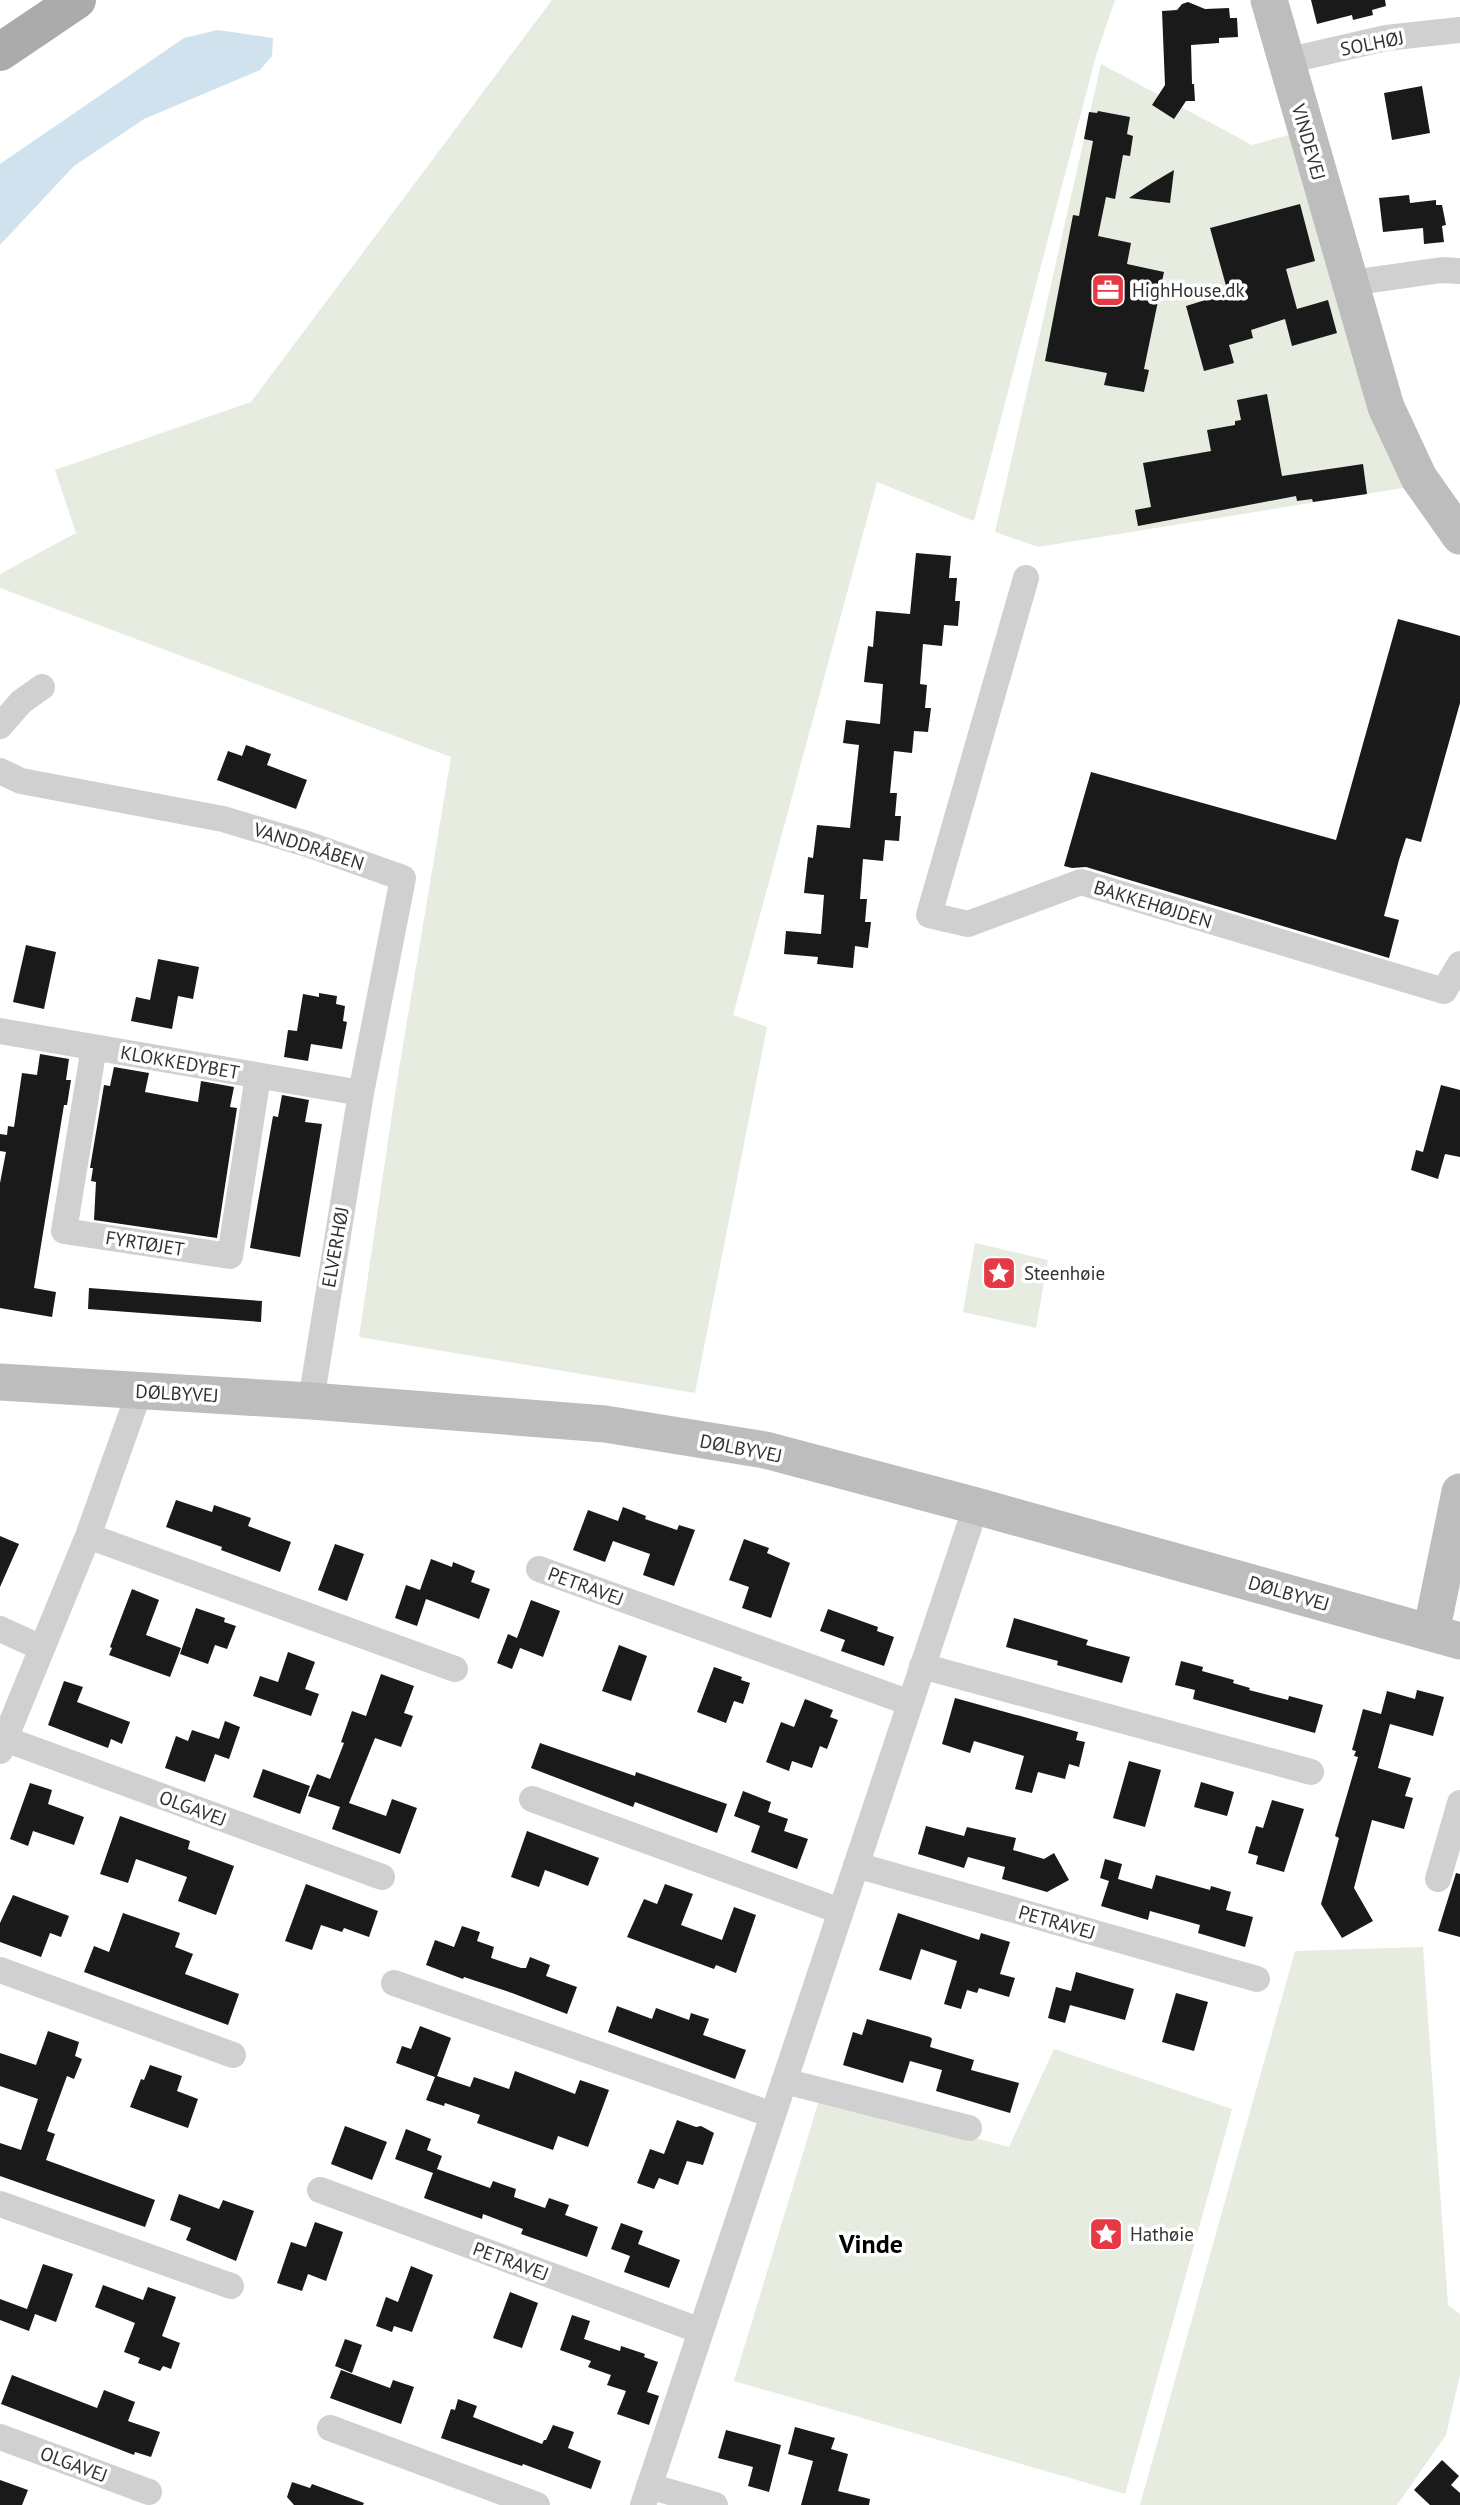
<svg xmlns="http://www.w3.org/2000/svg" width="1460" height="2505" font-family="'PT Sans',sans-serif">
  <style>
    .green { fill: #e6ecdf }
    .water { fill: #cfe2ee }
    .building { fill: #1a1a1a }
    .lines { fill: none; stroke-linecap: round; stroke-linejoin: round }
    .street { stroke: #d0d0d0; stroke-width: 26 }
    .secondary { stroke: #bdbdbd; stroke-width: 37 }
    .primary { stroke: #ababab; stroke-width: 38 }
    .labels { text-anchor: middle; stroke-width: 7; stroke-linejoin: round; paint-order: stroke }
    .street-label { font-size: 19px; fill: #333; stroke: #fff }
    .poi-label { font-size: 19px; fill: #333; stroke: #fff; text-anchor: start }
    .district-label { font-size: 26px; font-weight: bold; fill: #000; stroke: #fff }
  </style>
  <rect width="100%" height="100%" fill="#fff"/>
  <path class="green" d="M552 0H1115L1096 56 974 521 877 482 733 1015 767 1027 695 1393 359 1337 396 1087 451 757 0 588V574L76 533 55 470 251 402Z
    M1101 64 1252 145 1296 133 1409 487 1038 547 995 532Z
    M975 1243 1048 1260 1036 1328 963 1312Z
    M1423 1947 1448 2305 1460 2314V2375L1446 2435 1397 2505H1140L1295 1951Z
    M1054 2049 1232 2109 1125 2494 734 2381 820 2097 1009 2147Z"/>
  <path class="water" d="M218 30 273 38 272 56 260 70 144 119 74 166 0 245V164L184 38Z"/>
  <path class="building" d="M1311 0H1385L1386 6 1372 10 1373 15 1353 20 1352 15 1317 24Z
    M1188 2 1205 9 1229 8 1230 18H1237L1238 37 1219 38V43L1191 45 1192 84H1194L1195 101H1186L1174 119 1152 105 1165 85 1162 11 1177 10 1182 4Z
    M1422 86 1430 133 1392 140 1384 93Z
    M1098 111 1130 117 1127 134 1133 136 1130 156 1123 155 1115 199 1106 197 1098 236 1131 243 1127 264 1164 272 1144 369 1149 370 1144 392 1104 385 1107 373 1045 361 1073 215 1079 216 1093 141 1084 139 1089 112 1097 113Z
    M1174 170 1170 203 1129 198 1152 183Z
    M1409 195 1410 203 1436 200V205H1442L1446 225 1442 226 1444 242 1424 244 1423 228 1383 232 1379 198Z
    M1300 204 1315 261 1286 269 1297 309 1328 300 1337 333 1292 346 1285 319 1251 330 1253 338 1229 345 1234 363 1204 371 1186 306 1228 293 1210 228Z
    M1267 394 1282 476 1363 464 1367 494 1313 502 1312 499 1297 501 1296 496 1138 526 1135 510 1151 507 1143 463 1211 451 1207 430 1235 425V421L1241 420 1237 400Z
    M916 553 951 556 949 578H957L955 601H960L958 626 944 625 942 646 923 644 920 684 927 685 925 708H931L928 732 914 731 912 753 894 751 890 793H897L895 816H901L899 841 885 840 883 861 863 859 860 899H867L865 922H871L868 948 855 946 853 968 817 964 818 957 784 954 786 931 821 934 824 895 804 893 808 857 813 858 817 825 850 828 859 745 843 743 846 720 880 724 883 684 864 682 868 646 873 647 876 611 910 614Z
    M1398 619 1460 636V703L1421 842 1406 838 1399 860 1384 916 1399 920 1389 958 1086 867 1072 868 1064 866 1091 772 1336 840Z
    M246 745 271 754 267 765 307 780 296 809 217 780 228 751 242 756Z
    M26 945 56 952 44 1009 13 1002Z
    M158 959 199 967 193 999 178 996 172 1029 131 1021 136 997 150 1000Z
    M319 993 337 996 336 1004 345 1006 343 1021 347 1022 342 1049 311 1044 308 1061 284 1057 288 1030 297 1031 303 994 319 997Z
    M40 1054 69 1059 66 1080H71L67 1105H64L34 1288 56 1292 52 1317 0 1308V1183L6 1152 0 1151V1134L7 1135 8 1126 14 1127 22 1073 37 1075Z
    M114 1067 149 1073 145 1092 198 1102 201 1081 234 1087 230 1107 237 1108 217 1238 94 1220 96 1182 91 1181 93 1168H90L104 1085 110 1086Z
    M1441 1085 1460 1090V1157L1445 1154 1438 1179 1411 1170 1416 1150 1423 1152Z
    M282 1095 309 1100 305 1122 322 1124 300 1257 250 1248 273 1116 278 1117Z
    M89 1288 262 1301 261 1322 88 1309Z
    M176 1500 212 1512 214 1505 251 1518 248 1526 291 1542 280 1572 221 1550 222 1547 166 1527Z
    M623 1507 646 1516 645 1519 677 1530 679 1525 695 1530 674 1586 643 1575 650 1554 613 1541 605 1562 573 1550 588 1510 618 1521Z
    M0 1536 19 1544 0 1587Z
    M744 1539 769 1548 767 1553 790 1563 771 1618 742 1608 749 1587 729 1580Z
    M335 1544 364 1554 347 1601 318 1590Z
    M431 1559 452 1567 453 1562 475 1571 471 1582 490 1589 479 1619 426 1599 417 1626 395 1618 406 1585 420 1590Z
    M132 1589 159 1600 146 1635 181 1648 170 1677 109 1655 112 1648 110 1647Z
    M531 1600 560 1611 543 1657 520 1648 512 1669 497 1663 508 1634 517 1638Z
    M196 1608 225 1618 224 1622 236 1626 227 1649 215 1645 208 1664 180 1654Z
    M828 1609 878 1627 877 1631 894 1637 884 1666 841 1651 845 1640 820 1631Z
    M1014 1618 1088 1640 1086 1645 1130 1657 1122 1683 1057 1665 1058 1661 1006 1647Z
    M619 1645 647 1656 631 1701 602 1691Z
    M288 1652 315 1662 305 1689 319 1694 311 1716 253 1696 260 1676 278 1682Z
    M1181 1661 1203 1667 1202 1671 1234 1680 1233 1683 1250 1688 1249 1690 1288 1700 1289 1696 1323 1705 1315 1733 1193 1699 1195 1690 1175 1685Z
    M714 1667 742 1677 741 1680 750 1683 743 1704 734 1701 726 1723 697 1712Z
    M381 1674 414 1686 404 1713 413 1716 401 1747 375 1738 349 1803 386 1816 392 1799 417 1808 400 1854 332 1829 340 1807 308 1796 317 1774 330 1779 344 1743 341 1742 352 1711 366 1716Z
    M64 1681 83 1687 77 1702 130 1722 122 1744 111 1739 108 1748 48 1725Z
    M1417 1690 1444 1697 1433 1736 1390 1724 1378 1768 1411 1778 1405 1796 1413 1798 1404 1829 1372 1820 1354 1888 1373 1921 1342 1938 1321 1904 1339 1838 1335 1836 1358 1757 1354 1756 1356 1751 1352 1750 1363 1709 1381 1714 1387 1691 1415 1699Z
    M955 1698 1078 1732 1076 1740 1085 1742 1079 1767 1069 1764 1065 1779 1038 1772 1032 1793 1015 1789 1024 1756 974 1741 970 1753 942 1744Z
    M805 1699 833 1710 830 1717 838 1720 827 1749 820 1746 812 1768 792 1761 789 1771 766 1762 781 1722 794 1727Z
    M225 1721 240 1727 229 1759 215 1754 205 1782 165 1768 176 1736 188 1741 192 1730 219 1739Z
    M540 1743 635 1776 636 1772 727 1804 717 1833 635 1802 633 1807 531 1768Z
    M1129 1761 1161 1770 1145 1827 1113 1818Z
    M263 1769 310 1786 300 1814 253 1797Z
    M1201 1782 1234 1792 1227 1816 1194 1807Z
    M30 1783 52 1790 48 1804 84 1817 74 1845 33 1831 28 1846 10 1839Z
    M743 1791 771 1802 768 1812 788 1819 784 1831 808 1839 797 1869 751 1852 760 1826 734 1816Z
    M1272 1800 1304 1809 1284 1872 1256 1864 1258 1856 1248 1853 1256 1826 1263 1828Z
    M120 1816 190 1841 188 1849 234 1866 216 1915 178 1901 187 1877 136 1859 128 1883 100 1874Z
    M926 1826 964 1836 967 1827 1016 1838 1013 1850 1044 1859 1054 1853 1069 1880 1047 1892 1002 1879 1005 1867 968 1857 964 1868 918 1854Z
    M527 1831 599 1858 588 1886 545 1870 539 1887 511 1877Z
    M1105 1859 1122 1864 1118 1879 1152 1889 1156 1875 1210 1890 1211 1886 1231 1892 1226 1910 1253 1917 1245 1947 1198 1933 1200 1925 1150 1911 1148 1920 1101 1906 1109 1881 1100 1878Z
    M1456 1873 1460 1874V1937L1438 1931Z
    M306 1884 378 1911 369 1937 344 1928 342 1932 321 1925 312 1950 285 1941Z
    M665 1884 693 1894 681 1925 722 1940 734 1907 756 1915 736 1973 716 1965 714 1969 627 1937 644 1899 657 1904Z
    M13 1895 69 1916 61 1937 50 1933 41 1957 0 1942V1923Z
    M123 1913 180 1933 175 1947 193 1954 185 1974 239 1994 228 2025 84 1972 94 1946 109 1952Z
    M898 1913 979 1940 981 1933 1010 1942 1000 1974 1015 1978 1009 1997 979 1988 977 1993 967 1990 961 2009 944 2004 957 1961 921 1949 911 1980 879 1970Z
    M462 1926 480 1932 477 1941 494 1947 491 1958 521 1968H526L530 1957 550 1965 546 1976 577 1987 567 2014 512 1993 464 1977 463 1979 426 1965 435 1940 454 1947Z
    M1076 1972 1134 1989 1125 2020 1070 2005 1065 2023 1048 2018 1056 1987 1071 1991Z
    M1176 1993 1208 2002 1194 2051 1162 2042Z
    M617 2006 652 2019 656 2008 689 2020 691 2013 709 2019 703 2035 746 2050 735 2079 608 2032Z
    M867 2019 930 2037 932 2039 930 2047 974 2060 971 2070 1019 2083 1010 2113 936 2091 942 2070 910 2061 903 2083 843 2065 853 2032 862 2035Z
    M420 2026 451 2038 437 2076 470 2087 474 2077 509 2089 515 2071 575 2094 580 2080 609 2090 588 2147 558 2136 553 2150 477 2123 480 2115 445 2103 444 2106 426 2100 435 2077 396 2063 402 2046 411 2049Z
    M48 2031 79 2042 75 2056 82 2059 74 2079 67 2076 47 2131 55 2134 46 2160 155 2200 145 2227 0 2176V2143L21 2150 38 2099 0 2086V2053L36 2065Z
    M150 2065 182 2076 177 2091 198 2099 188 2128 130 2107 141 2079 144 2080Z
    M677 2120 696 2127 701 2126 714 2133 703 2165 687 2161 678 2185 659 2178 654 2189 637 2183 650 2149 664 2154Z
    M345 2126 387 2142 372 2180 331 2164Z
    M406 2129 431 2139 427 2150 442 2156 437 2169 490 2188 493 2181 516 2189 514 2197 545 2208 549 2198 569 2205 565 2215 598 2227 587 2257 521 2234 523 2229 483 2214 482 2219 424 2198 433 2173 395 2159Z
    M179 2194 219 2209 223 2200 254 2211 236 2261 186 2240 191 2228 170 2220Z
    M315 2222 343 2232 326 2281 308 2274 302 2291 277 2283 291 2242 306 2247Z
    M621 2223 643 2231 638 2244 680 2260 669 2288 624 2272 630 2256 611 2249Z
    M43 2264 73 2274 56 2322 35 2314 29 2331 0 2320V2299L27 2309Z
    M411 2266 433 2275 412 2332 394 2326 392 2332 376 2326 386 2297 398 2302Z
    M103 2285 143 2300 148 2287 176 2297 162 2336 180 2343 171 2369 163 2366 160 2371 138 2363 140 2358 124 2352 135 2323 95 2307Z
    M510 2292 538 2303 522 2348 493 2338Z
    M572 2315 590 2321 584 2339 620 2351 621 2346 645 2354 644 2357 658 2362 647 2392 659 2396 649 2425 617 2414 626 2391 607 2385 611 2375 588 2367 591 2361 560 2350Z
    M345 2339 362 2345 352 2373 335 2366Z
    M341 2370 390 2388 393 2380 414 2387 401 2424 330 2398Z
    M12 2375 97 2408 104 2390 135 2402 128 2421 160 2432 151 2457 135 2452 134 2455 1 2404Z
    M458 2399 477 2406 473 2417 542 2444 544 2440H546L553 2425 574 2432 568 2448 601 2461 591 2489 523 2464 522 2466 441 2438 451 2409 455 2410Z
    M795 2427 835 2438 831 2449 848 2454 838 2491 870 2499 869 2505H801L813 2461 788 2454Z
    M726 2430 781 2445 769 2492 748 2486 753 2467 718 2458Z
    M1442 2460 1459 2476 1451 2485 1460 2493V2505H1430L1414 2490Z
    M0 2480 28 2490 22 2505H0Z
    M292 2482 310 2488 312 2484 364 2503 363 2505H294L287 2497Z"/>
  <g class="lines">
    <path class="street" d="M1286 61 1386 38 1460 30
      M1350 283 1442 270 1460 271
      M1026 578 929 915 968 924 1081 882 1444 991 1460 964
      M0 726 21 702 42 687
      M0 771 21 781 223 819 307 844 403 878 361 1093 311 1401
      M0 1031 361 1093
      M94 1047 64 1231 230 1256 258 1076
      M88 1536 455 1669
      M539 1569 910 1703
      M0 1629 42 1648
      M922 1666 1311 1772
      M5 1739 382 1877
      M0 1751 88 1536 140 1390
      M532 1799 840 1911
      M856 1865 1257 1979
      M1438 1879 1460 1803
      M0 1970 233 2055
      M394 1983 773 2115
      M784 2081 969 2128
      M320 2190 701 2331
      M0 2204 231 2286
      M330 2428 537 2505
      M0 2437 149 2492
      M649 2486 715 2505
      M643 2505 976 1506"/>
    <path class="secondary" d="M1269 0 1386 407 1419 478 1460 536
      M0 1382 311 1401 605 1424 765 1450 976 1506 1460 1641
      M1431 1633 1460 1492"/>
    <path class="primary" d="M0 52 77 0"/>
  </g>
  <defs>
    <g id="office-square" transform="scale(1.75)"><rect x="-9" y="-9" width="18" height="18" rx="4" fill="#e63946" stroke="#fff"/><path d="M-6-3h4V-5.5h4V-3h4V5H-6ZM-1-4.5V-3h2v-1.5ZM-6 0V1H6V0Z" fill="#fff"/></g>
    <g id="sight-square" transform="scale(1.75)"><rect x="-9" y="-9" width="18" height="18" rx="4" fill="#e63946" stroke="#fff"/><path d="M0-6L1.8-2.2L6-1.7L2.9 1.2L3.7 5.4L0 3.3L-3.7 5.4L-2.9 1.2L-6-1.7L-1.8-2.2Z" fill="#fff"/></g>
  </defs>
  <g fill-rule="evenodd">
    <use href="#office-square" x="1108" y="290"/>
    <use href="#sight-square" x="999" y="1273"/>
    <use href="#sight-square" x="1106" y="2234"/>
  </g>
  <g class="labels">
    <g class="street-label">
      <text transform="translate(1372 43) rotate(-11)" y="7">SOLHØJ</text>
      <text transform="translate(1309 142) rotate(74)" y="7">VINDEVEJ</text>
      <text transform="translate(309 846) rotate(18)" y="7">VANDDRÅBEN</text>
      <text transform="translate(1153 904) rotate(17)" y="7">BAKKEHØJDEN</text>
      <text transform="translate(180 1062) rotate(10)" y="7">KLOKKEDYBET</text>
      <text transform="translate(145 1243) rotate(9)" y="7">FYRTØJET</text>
      <text transform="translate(335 1247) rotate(-80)" y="7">ELVERHØJ</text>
      <text transform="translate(177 1393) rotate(3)" y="7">DØLBYVEJ</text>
      <text transform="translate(741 1448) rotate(11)" y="7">DØLBYVEJ</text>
      <text transform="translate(586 1586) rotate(20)" y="7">PETRAVEJ</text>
      <text transform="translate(1289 1593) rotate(16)" y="7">DØLBYVEJ</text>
      <text transform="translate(193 1808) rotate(20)" y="7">OLGAVEJ</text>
      <text transform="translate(1057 1922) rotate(16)" y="7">PETRAVEJ</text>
      <text transform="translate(511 2261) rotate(20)" y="7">PETRAVEJ</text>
      <text transform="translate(74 2464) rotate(20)" y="7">OLGAVEJ</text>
    </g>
    <g class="poi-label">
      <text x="1132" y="297">HighHouse.dk</text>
      <text x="1024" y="1280">Steenhøie</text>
      <text x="1130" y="2241">Hathøie</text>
    </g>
    <g class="district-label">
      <text x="871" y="2253">Vinde</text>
    </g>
  </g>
</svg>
